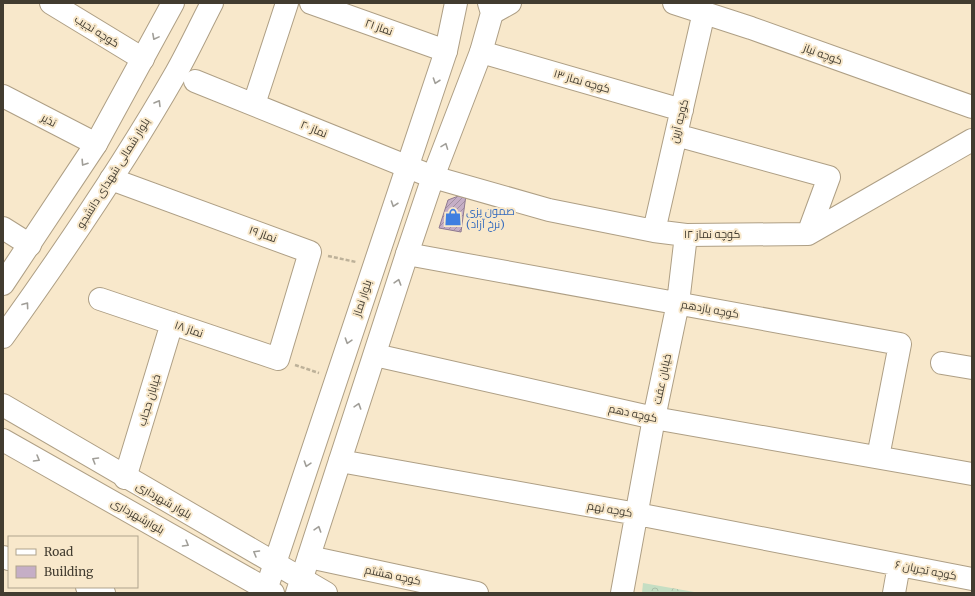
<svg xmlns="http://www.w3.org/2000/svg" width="975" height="596" font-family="Merriweather,Cairo,serif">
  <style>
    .park { fill: url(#park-crowns) }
    .building { fill: url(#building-hatch); stroke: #8f7a90 }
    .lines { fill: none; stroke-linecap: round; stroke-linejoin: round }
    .minor-casing { stroke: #ae9f85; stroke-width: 24 }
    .major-casing { stroke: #ae9f85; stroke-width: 24 }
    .path { stroke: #bdb199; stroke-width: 2.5; stroke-dasharray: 4 2; stroke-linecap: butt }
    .minor { stroke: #fff; stroke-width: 22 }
    .major { stroke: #fff; stroke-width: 22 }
    .oneway { stroke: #a09e98 }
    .labels { text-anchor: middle; stroke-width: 4; stroke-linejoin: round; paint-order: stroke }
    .street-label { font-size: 11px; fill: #423c30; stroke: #f8e8cb }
    .shop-label { font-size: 11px; fill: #366cbe; stroke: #f8e8cb; text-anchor: start }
  </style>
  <defs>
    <pattern id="park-crowns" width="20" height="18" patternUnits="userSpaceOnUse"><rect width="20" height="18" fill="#c5dec3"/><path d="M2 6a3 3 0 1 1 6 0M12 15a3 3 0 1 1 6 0" fill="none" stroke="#aabfa8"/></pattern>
    <pattern id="building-hatch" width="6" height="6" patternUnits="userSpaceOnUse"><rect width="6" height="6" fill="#c5aec6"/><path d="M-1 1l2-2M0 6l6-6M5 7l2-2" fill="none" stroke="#a28fa1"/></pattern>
  </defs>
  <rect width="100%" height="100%" fill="#f8e8cb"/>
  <path class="park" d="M643 583 700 593H642Z"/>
  <path class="building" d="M461 195H466L461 232 439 228 448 200Z"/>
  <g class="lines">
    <g class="minor-casing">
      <path id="minor" d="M51 3 143 59
        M311 3 446 51
        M674 3 751 28 972 107
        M492 13 510 3
        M481 52 682 110
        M195 81 433 177 549 210 654 231 686 235 808 234 972 140
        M3 96 96 144
        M254 104 287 3
        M676 135 829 177 808 234
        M3 228 30 245
        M654 231 704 12
        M407 254 900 344 878 457
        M100 299 278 359 310 252 111 179
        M375 355 654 418 972 474
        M942 363 972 368
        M340 461 637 514 972 579
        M125 478 172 323
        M3 557 9 559
        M309 557 477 593
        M87 587 104 593
        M622 593 654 418 678 303 686 235
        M894 593 899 565"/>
    </g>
    <g class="major-casing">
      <path id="major" d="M3 284 96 144 173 3
        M3 337C64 252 124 164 176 73 189 50 200 26 212 3
        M3 405 326 593
        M3 440 273 593
        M265 593 446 51 456 3
        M297 593 407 254 433 177 481 52 492 13 489 3"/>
    </g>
    <path class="path" d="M328 256 356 262
      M295 365 319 373"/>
    <use href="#minor" class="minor"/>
    <use href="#major" class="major"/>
  </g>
  <defs><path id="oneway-chevron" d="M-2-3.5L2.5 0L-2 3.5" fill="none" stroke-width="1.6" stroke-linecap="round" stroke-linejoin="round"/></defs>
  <g class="oneway">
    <use href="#oneway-chevron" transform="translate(155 37) rotate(118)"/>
    <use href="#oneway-chevron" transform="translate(436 81) rotate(109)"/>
    <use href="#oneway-chevron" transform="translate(158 103) rotate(-59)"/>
    <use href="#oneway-chevron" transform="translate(445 146) rotate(-69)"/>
    <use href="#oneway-chevron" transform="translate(84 163) rotate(123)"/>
    <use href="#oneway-chevron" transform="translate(394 204) rotate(109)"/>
    <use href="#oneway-chevron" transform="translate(398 282) rotate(-73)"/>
    <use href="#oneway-chevron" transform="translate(26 305) rotate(-54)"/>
    <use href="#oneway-chevron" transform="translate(348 341) rotate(108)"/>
    <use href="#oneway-chevron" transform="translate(358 406) rotate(-72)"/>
    <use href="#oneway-chevron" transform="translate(37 459) rotate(30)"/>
    <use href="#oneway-chevron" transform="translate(95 460) rotate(-149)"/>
    <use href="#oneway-chevron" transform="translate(307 464) rotate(108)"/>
    <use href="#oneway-chevron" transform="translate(318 529) rotate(-72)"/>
    <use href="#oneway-chevron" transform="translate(186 544) rotate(30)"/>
    <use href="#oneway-chevron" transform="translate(256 553) rotate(-150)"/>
  </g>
  <defs>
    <g id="shop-bare" transform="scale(1.38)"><path d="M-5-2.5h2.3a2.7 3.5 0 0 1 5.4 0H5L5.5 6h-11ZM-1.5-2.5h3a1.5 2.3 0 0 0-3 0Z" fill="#3f7fe0" stroke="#f8e8cb" stroke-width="2.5" paint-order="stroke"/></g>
  </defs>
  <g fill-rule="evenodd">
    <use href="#shop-bare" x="453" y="217"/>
  </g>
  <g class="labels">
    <g class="street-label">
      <text transform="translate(379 27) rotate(20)" y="4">نماز ۲۱</text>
      <text transform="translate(97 31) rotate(32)" y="4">کوچه نجیب</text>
      <text transform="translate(823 54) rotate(20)" y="4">کوچه نیاز</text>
      <text transform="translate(582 81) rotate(16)" y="4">کوچه نماز ۱۳</text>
      <text transform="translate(49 120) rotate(28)" y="4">نذیر</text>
      <text transform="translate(679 121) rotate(-76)" y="4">کوچه آرین</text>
      <text transform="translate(314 129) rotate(22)" y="4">نماز ۲۰</text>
      <text transform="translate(113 173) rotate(-58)" y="4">بلوار شمالی شهدای دانشجو</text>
      <text transform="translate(263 234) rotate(20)" y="4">نماز ۱۹</text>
      <text x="712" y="238">کوچه نماز ۱۲</text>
      <text transform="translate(362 298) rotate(-72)" y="4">بلوار نماز</text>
      <text transform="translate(710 309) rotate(10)" y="4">کوچه یازدهم</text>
      <text transform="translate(189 329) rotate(19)" y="4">نماز ۱۸</text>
      <text transform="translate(662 379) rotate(-78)" y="4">خیابان عفت</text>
      <text transform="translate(149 400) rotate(-73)" y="4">خیابان حجاب</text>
      <text transform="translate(633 413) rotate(12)" y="4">کوچه دهم</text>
      <text transform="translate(164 500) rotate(30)" y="4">بلوار شهرداری</text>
      <text transform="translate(610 509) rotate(10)" y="4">کوچه نهم</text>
      <text transform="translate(138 516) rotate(30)" y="4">بلوارشهرداری</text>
      <text transform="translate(926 570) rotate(11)" y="4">کوچه تجریان ۶</text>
      <text transform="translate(393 575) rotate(12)" y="4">کوچه هشتم</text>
    </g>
    <g class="shop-label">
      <text x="466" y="215">صمون پزی<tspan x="466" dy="13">(نرخ آزاد)</tspan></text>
    </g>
  </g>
  <rect width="975" height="596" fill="none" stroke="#423c30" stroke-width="8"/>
  <rect x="8" y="536" width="130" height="52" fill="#f8e8cb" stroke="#afa38d"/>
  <rect x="16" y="549" width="20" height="6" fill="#ffffff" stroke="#afa38d"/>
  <text x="44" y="556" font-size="12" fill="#423c30">Road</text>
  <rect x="16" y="566" width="20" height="12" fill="#c5aec6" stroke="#afa38d"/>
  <text x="44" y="576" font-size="12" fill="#423c30">Building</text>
</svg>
